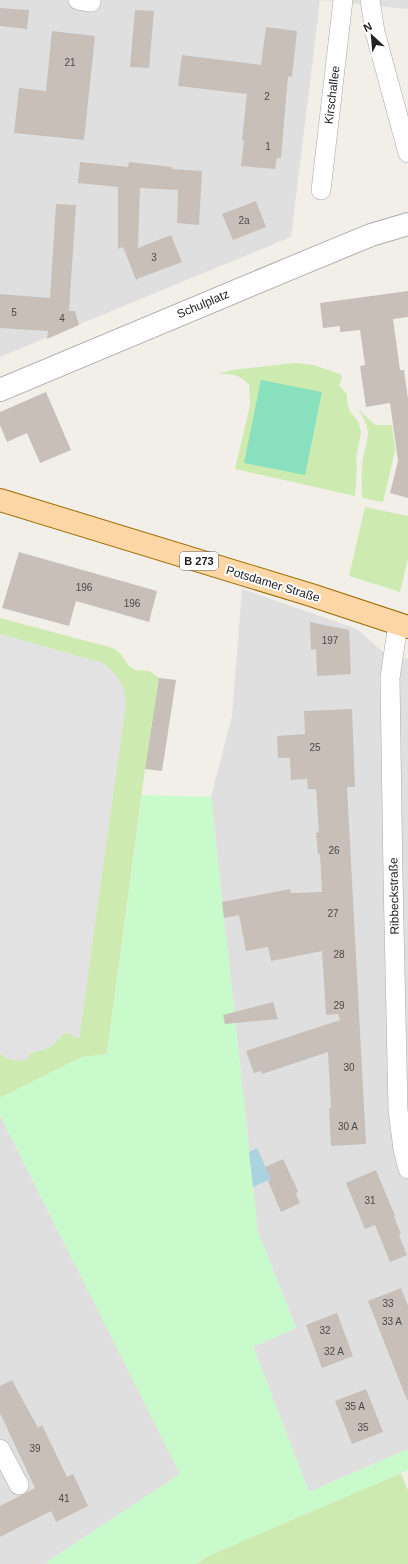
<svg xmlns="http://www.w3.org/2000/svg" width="408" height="1564" font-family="Arial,sans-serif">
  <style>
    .residential { fill: #e0dfdf }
    .grass { fill: #cdebb0 }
    .park { fill: #c8facc }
    .pitch { fill: #88e0be }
    .parking { fill: #e2e2e2 }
    .water { fill: #aad3df }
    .building { fill: #c7bfb8 }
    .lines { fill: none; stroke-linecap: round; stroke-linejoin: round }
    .minor-casing { stroke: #a9a9a9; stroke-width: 20 }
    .tertiary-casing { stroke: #a9a9a9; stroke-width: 24 }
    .primary-casing { stroke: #a06b00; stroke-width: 24 }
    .minor { stroke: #fff; stroke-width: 19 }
    .tertiary { stroke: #fff; stroke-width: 22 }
    .primary { stroke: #fcd6a4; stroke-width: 22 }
    .labels { text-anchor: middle; stroke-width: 4; stroke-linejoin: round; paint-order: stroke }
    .number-label { font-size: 10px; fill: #4b4948 }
    .shield { fill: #fff; stroke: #646464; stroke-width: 1 }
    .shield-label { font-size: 11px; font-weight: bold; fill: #222 }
    .street-label { font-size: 12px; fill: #222; stroke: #fff }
  </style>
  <rect width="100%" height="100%" fill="#f2efe9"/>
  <path class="residential" d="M0 0H408V9L320 0 291 237 0 357Z
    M242 589 357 629 383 652 408 659V1449L309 1492 253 1347 296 1328 258 1232 211 797 232 716Z
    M0 1115 180 1474 44 1564H0Z"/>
  <path class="grass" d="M295 363 314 365 340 374 342 377 339 386 347 394V402L350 412 358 421 361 432 356 457 357 466 355 496 235 469 250 405 249 385C239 374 233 374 218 374L232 370Z
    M358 409 375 425H392L395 451 383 502 362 498C362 485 361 472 363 460 367 433 374 435 358 409Z
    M365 507 408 516V559L400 592 349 576Z
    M0 618 113 648 120 653 129 666 136 670 149 671 159 678 145 769 107 1054 82 1057 0 1098V1053L6 1058C31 1052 48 1053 65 1032L79 1038 126 701 107 666 102 663 0 634Z
    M401 1473 408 1491V1564H196L210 1555Z"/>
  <path class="park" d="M142 795 211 797 258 1232 296 1328 253 1347 309 1492 408 1449V1470L210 1555 196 1564H44L180 1474 0 1115V1098L82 1057 107 1054Z"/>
  <path class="pitch" d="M261 380 322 392 305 475 244 463Z"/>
  <path class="parking" d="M0 634 102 663 112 670 120 680 124 690 126 701 79 1039 65 1032 52 1046 44 1050 31 1052 28 1059 16 1061 6 1058 0 1053Z"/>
  <path class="water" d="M257 1148 271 1179 253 1187 249 1152Z"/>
  <path class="building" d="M0 8 29 10 27 29 0 26Z
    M135 10 154 11 149 68 130 67Z
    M266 27 297 31 292 77 288 76 281 158H277L275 169 241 166 244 141 242 140 247 94 178 86 182 55 261 65Z
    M52 31 95 36 84 140 14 133 19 88 46 91Z
    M80 162 128 167 129 162 172 167V169L202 171 199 225 177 223 178 190 140 188 138 248 171 235 182 262 137 279V282L123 247 118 249V187L78 183Z
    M256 201 266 227 233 240 222 214Z
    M56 204 76 205 69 311H75L79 325 47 339 48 331 0 328V294L50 298Z
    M408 291V317L393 319 400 370H404L408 399V498L390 493 398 461 390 403 366 407 360 366 365 365 360 330 340 332V326L323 328 320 303Z
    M46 392 71 450 40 463 27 433 7 442 0 425V412Z
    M19 552 157 591 149 622 76 601 69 626 2 608Z
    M310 622 349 630 351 674 317 676 316 649 311 650Z
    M159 678 176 680 162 771 145 769Z
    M352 709 355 787H347L366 1144 331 1146 329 1108H331L328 1052 262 1074 261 1071 254 1073 246 1051 340 1020 338 1014 326 1015 322 951 271 961 268 947 246 951 239 915 224 918 222 902 290 889 291 893 322 892 320 854H318L316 833 319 832 316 789H308L307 779 291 780 290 758H278L277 736 305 734 304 711Z
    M273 1002 278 1019 225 1024 223 1015Z
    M283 1159 298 1191 296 1194 300 1203 281 1212 268 1181 271 1179 265 1167Z
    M376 1170 395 1216 394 1217 401 1234 399 1235 407 1255 390 1262 375 1225 365 1229 346 1183Z
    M401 1288 408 1306V1400H407L368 1301Z
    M337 1313 353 1356 322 1368 306 1325Z
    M12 1380 38 1428 42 1425 67 1477 73 1474 88 1506 56 1522 51 1511 0 1537V1506L35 1488 0 1413V1386Z
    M366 1389 383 1432 352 1444 335 1401Z"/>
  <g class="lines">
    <g class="minor-casing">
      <path id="minor" d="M78 0 91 2
        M370 0 375 32 408 153
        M321 190 343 0
        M398 624 390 678 393 877 398 1110 403 1149 408 1169
        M0 1449 19 1485"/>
    </g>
    <g class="tertiary-casing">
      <path id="tertiary" d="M0 390 296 266 371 235 408 224"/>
    </g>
    <g class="primary-casing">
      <path id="primary" d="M0 500 311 595 408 627"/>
    </g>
    <use href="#minor" class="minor"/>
    <use href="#tertiary" class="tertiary"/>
    <use href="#primary" class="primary"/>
  </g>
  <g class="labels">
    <g class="number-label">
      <text x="70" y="66">21</text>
      <text x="267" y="100">2</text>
      <text x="268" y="150">1</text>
      <text x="244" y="224">2a</text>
      <text x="154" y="261">3</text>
      <text x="14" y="316">5</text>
      <text x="62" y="322">4</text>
      <text x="84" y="591">196</text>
      <text x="132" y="607">196</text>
      <text x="330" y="644">197</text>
      <text x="315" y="751">25</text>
      <text x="334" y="854">26</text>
      <text x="333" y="917">27</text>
      <text x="339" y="958">28</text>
      <text x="339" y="1009">29</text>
      <text x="349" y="1071">30</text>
      <text x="348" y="1130">30 A</text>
      <text x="370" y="1204">31</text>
      <text x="388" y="1307">33</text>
      <text x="392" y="1325">33 A</text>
      <text x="325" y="1334">32</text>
      <text x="334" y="1355">32 A</text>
      <text x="355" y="1410">35 A</text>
      <text x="363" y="1431">35</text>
      <text x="35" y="1452">39</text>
      <text x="64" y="1502">41</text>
    </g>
    <rect class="shield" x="180" y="552" width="38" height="18" rx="3"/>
    <g class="shield-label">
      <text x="199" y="565">B 273</text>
    </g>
    <g class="street-label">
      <text transform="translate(332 95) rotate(-83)" y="4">Kirschallee</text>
      <text transform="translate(203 304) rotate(-23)" y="4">Schulplatz</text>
      <text transform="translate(273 584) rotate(17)" y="4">Potsdamer Straße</text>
      <text transform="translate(394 896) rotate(-91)" y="4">Ribbeckstraße</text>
    </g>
  </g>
  <g transform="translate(372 36) rotate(334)" stroke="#ffffff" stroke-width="3" paint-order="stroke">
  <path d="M0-3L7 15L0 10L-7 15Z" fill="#222222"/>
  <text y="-6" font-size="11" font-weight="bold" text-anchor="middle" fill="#222222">N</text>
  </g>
</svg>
